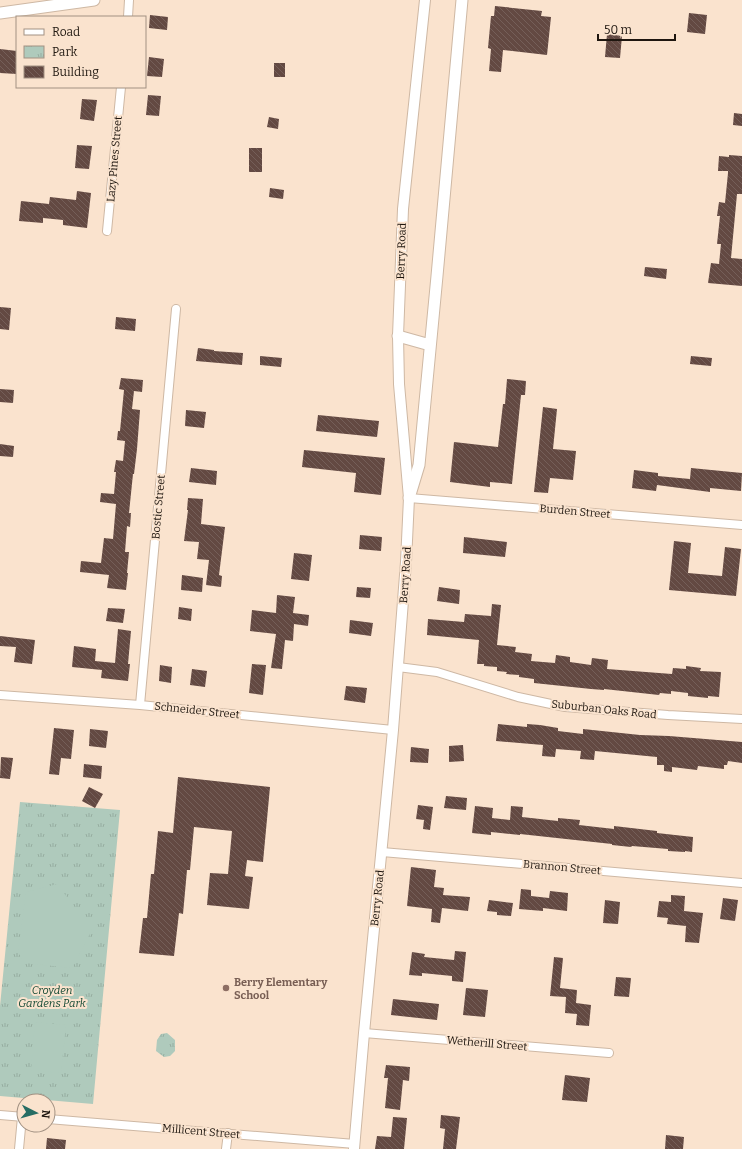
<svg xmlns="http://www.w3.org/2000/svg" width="742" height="1149" font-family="Bitter,serif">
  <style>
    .park { fill: url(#park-tufts) }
    .pitch { fill: #afcabc }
    .building { fill: url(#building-back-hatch) }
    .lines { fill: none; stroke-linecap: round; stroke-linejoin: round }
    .minor-casing { stroke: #ceb8a4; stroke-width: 10 }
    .tertiary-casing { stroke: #ceb8a4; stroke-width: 12 }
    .secondary-casing { stroke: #ceb8a4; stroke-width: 13 }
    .minor { stroke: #fff; stroke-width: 8 }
    .tertiary { stroke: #fff; stroke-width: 10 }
    .secondary { stroke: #fff; stroke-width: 11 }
    .education-dot { fill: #8d6e63; stroke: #fae3ce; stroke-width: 1.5 }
    .labels { text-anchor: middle; stroke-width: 4; stroke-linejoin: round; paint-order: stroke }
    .street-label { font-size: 11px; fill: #1e160f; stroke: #fae3ce }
    .education-label { font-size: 11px; font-weight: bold; fill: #785e54; stroke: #fae3ce; text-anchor: start }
    .park-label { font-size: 11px; font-style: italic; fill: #124833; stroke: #fae3ce }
  </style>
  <defs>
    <pattern id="park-tufts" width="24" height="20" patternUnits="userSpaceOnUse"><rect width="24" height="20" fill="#afcabc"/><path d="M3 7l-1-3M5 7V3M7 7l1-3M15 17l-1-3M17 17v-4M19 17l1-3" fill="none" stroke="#96ada0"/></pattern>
    <pattern id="building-back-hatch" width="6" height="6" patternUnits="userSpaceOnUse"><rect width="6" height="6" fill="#634942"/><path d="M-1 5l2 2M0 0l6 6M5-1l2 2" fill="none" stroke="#755f59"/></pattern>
  </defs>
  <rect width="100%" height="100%" fill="#fae3ce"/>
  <path class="park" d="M20 802 120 810 93 1104 0 1096V1006Z
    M167 1033 175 1040V1051L170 1056 164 1057 156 1051 157 1040 161 1034Z"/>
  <path class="pitch" d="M57 884 92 930 72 968 24 963 18 952 26 892Z
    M35 1022 66 1025 61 1073 31 1070Z"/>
  <path class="building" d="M495 6 542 11 541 16 551 17 547 55 503 50 501 72 489 71 491 49 488 48 491 16H494Z
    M689 13 707 15 705 34 687 32Z
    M150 15 168 17 167 30 149 28Z
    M607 34 622 36 620 58 605 57Z
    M0 49 17 51V74L0 73Z
    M149 57 164 59 162 77 147 76Z
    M274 63H285V77H274Z
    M148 95 161 96 159 116 146 115Z
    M82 99 97 100 94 121 80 119Z
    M734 113 742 114V126L733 125Z
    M269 117 279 119 278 129 267 127Z
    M77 145 92 146 89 169 75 168Z
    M249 148H262V172H249Z
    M729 155 742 156V194H737L731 258 742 259V286L708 283 711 263 719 264 721 244H717L720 216H717L719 202 725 203 728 173V171H718L719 156 729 157Z
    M270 188 284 190 283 199 269 197Z
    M77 191 91 193 87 228 63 225V220L43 218V223L19 221 21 201 49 204 50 197 76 200Z
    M645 267 667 269 666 279 644 276Z
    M0 307 11 308 9 330 0 329Z
    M116 317 136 319 135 331 115 329Z
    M198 348 214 350V351L243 353 242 365 196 361Z
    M260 356 282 358 281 367 260 365Z
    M691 356 712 358 711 366 690 364Z
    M121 378 143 380 142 392 134 391 132 409 140 410 137 449 134 474H133L129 513H131L130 527 127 526 125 552H129L127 573H128L126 590 107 588 109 575 80 572 81 561 101 563 104 538 113 539 116 504 100 502 101 493 114 494 116 472H114L116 460 123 461 125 441 117 440 118 431H120L124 390 119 389Z
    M507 379 526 381 525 395H521L512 484 490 482V487L450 482 454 442 498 447 503 404H505Z
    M0 389 14 390 13 403 0 402Z
    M543 407 557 409 553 449 576 451 573 480 550 478 548 493 534 492Z
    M186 410 206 412 204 428 185 426Z
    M318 415 379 421 377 437 316 431Z
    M0 444 14 446 13 457 0 456Z
    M304 450 385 458 381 495 354 492 356 473 302 467Z
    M191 468 217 471 216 485 189 482Z
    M691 468 742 473 741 491 710 488V492L657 485 656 491 632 488 634 470 658 473V476L690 479Z
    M188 498 203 499 201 524 225 527 219 575 222 576 221 587 206 585 209 560 197 559 199 542 184 541 188 510H187Z
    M360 535 382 537 381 551 359 549Z
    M464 537 507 542 505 557 463 553Z
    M674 541 691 543 688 573 722 576 725 547 741 549 736 596 669 590Z
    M294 553 312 555 309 581 291 579Z
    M182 575 203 578 202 592 181 590Z
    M357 587 371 588 370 598 356 597Z
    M439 587 460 590 459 604 437 601Z
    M277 595 295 597 293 613 309 615 308 626 294 624 293 641 285 640 282 669 271 668 276 634 250 631 252 610 276 613Z
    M492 604 501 605 497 645 516 647 515 652 532 654 531 661 555 663 556 655 570 657V662L591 665 592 658 608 660 607 669 672 674 673 668 686 669V666L701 668 700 671 721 672 719 697 708 696V698L688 696V693L671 691V694L660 693 659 695 604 689V690L591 689 534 683V679L519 677V675L506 674 507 672 497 671V667L484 666V664H477L479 640 427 635 428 619 464 622 465 614 491 616Z
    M179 607 192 609 191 621 178 619Z
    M108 608 125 609 123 623 106 621Z
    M350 620 373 623 371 636 349 633Z
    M118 629 131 631 128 664H130L128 681 101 678 102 670 72 667 74 646 96 649 95 661 115 663Z
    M0 636 35 640 32 664 14 662 16 647 0 646Z
    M252 664 266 665 263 695 249 693Z
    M160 665 172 667 171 683 159 681Z
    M192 669 207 671 205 687 190 685Z
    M346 686 367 688 365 703 344 700Z
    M498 724 527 727V724L540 725 558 728V731L583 734V729L640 735 669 736 742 742V763L728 761 727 765H724V769L698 766 697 770 672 767V772L664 771V765H657V757L595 751 594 760 580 759 581 751 556 749 555 757 542 756 543 745 496 741Z
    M54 728 74 730 71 759 61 758 59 775 49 774Z
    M90 729 108 731 106 748 89 746Z
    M463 745 464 761 449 762V746Z
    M411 747 429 749 428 763 410 762Z
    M1 757 13 758 10 779 0 778Z
    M84 764 102 766 101 779 83 777Z
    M178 777 270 787 263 862 247 860 245 876 253 877 249 909 207 905 210 873 228 874 232 831 194 827 190 870H187L183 914 179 913 174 956 139 953 143 918H147L151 874H154L158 831 173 833Z
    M89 787 103 794 95 808 82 801Z
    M446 796 467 798 466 810 444 808Z
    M418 805 433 807 430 830 423 829 424 820 416 819Z
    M475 806 493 808 492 818 510 820 511 806 523 807 522 817 558 821V818L580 820 579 825 614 829V826L657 831V833L693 837 692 852 685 851V852L668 851V849L632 846 631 847 612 845V844L520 834V835L491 832V835L472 833Z
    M411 867 436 870 434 887 444 888 443 895 470 897 468 911 442 908 440 923 431 922 432 909 407 906Z
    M521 889 531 890V896L549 898 550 891 568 893 567 911 543 908V911L519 909Z
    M671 895 685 896 684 911 703 913 699 943 685 942 686 926 667 924 668 918 657 917 659 901 671 902Z
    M723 898 738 900 735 921 720 919Z
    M489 900 513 903 511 916 497 915V912L487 911Z
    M605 900 620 902 618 924 603 923Z
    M455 951 466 952 463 982 452 981V976L422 973V976L409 975 412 952 425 954 424 957 454 960Z
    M554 957 563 958 560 988 577 990 576 1003 591 1005 589 1026 576 1025 577 1014 565 1013 566 997 550 996Z
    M616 977 631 978 629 997 614 996Z
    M466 988 488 990 485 1017 463 1015Z
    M393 999 439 1004 437 1020 391 1015Z
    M386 1065 410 1067 409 1081 403 1080 400 1110 385 1108 388 1078H384Z
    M565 1075 590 1078 587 1102 562 1100Z
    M441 1115 460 1117 456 1149H443L445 1129 440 1128Z
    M393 1117 407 1118 404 1149H375L377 1136 391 1137Z
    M666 1135 684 1137 683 1149H665Z
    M47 1138 66 1140 65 1149H46Z"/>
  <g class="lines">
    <g class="minor-casing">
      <path id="minor" d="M128 17 129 0
        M107 231 121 87
        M409 498 742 525
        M398 667 437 672 518 697 565 707 668 715 742 719
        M0 695 140 705 393 730
        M140 705 176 309
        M382 852 742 883
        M364 1033 609 1053
        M0 1115 24 1117
        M48 1119 355 1144
        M19 1149 22 1117
        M226 1149 228 1133"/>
    </g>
    <g class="tertiary-casing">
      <path id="tertiary" d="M354 1149 364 1033 393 730 406 562 409 498 399 384 398 336 403 209 425 0"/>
    </g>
    <g class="secondary-casing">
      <path id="secondary" d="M0 13 94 0
        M398 336 430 345
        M409 498 419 465 437 276 462 0"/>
    </g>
    <use href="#minor" class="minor"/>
    <use href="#tertiary" class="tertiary"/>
    <use href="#secondary" class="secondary"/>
  </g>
  <circle class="education-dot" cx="226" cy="988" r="4"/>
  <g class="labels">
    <g class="street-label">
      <text transform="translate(114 159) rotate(-85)" y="4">Lazy Pines Street</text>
      <text transform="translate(401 251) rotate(-88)" y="4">Berry Road</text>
      <text transform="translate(158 507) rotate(-85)" y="4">Bostic Street</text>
      <text transform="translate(575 511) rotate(5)" y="4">Burden Street</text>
      <text transform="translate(405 575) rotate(-86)" y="4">Berry Road</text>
      <text transform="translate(604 709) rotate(6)" y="4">Suburban Oaks Road</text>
      <text transform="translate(197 710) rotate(6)" y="4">Schneider Street</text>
      <text transform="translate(562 867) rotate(5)" y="4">Brannon Street</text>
      <text transform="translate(377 898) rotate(-84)" y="4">Berry Road</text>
      <text transform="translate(487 1043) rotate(5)" y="4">Wetherill Street</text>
      <text transform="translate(201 1131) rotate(5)" y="4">Millicent Street</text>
    </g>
    <g class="education-label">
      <text x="234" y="986">Berry Elementary<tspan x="234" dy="13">School</tspan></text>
    </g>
    <g class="park-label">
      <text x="52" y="994">Croyden<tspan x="52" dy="13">Gardens Park</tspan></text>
    </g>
  </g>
  <rect x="16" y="16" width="130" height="72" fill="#fae3ce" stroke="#a29182"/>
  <rect x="24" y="29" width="20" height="6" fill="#ffffff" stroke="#a29182"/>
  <text x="52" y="36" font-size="12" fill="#1e160f">Road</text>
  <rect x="24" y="46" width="20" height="12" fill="url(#park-tufts)" stroke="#a29182"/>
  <text x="52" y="56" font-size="12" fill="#1e160f">Park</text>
  <rect x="24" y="66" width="20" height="12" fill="url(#building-back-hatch)" stroke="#a29182"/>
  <text x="52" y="76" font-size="12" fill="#1e160f">Building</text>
  <g transform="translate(36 1113) rotate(96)"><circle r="19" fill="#fae3ce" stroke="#a29182"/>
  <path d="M0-3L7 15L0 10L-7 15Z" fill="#266d64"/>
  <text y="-6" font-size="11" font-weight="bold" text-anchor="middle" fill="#1e160f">N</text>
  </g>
  <path d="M598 34v6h77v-6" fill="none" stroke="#1e160f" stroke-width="2"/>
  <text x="604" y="34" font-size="12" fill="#1e160f" stroke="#fae3ce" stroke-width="3" paint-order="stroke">50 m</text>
</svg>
